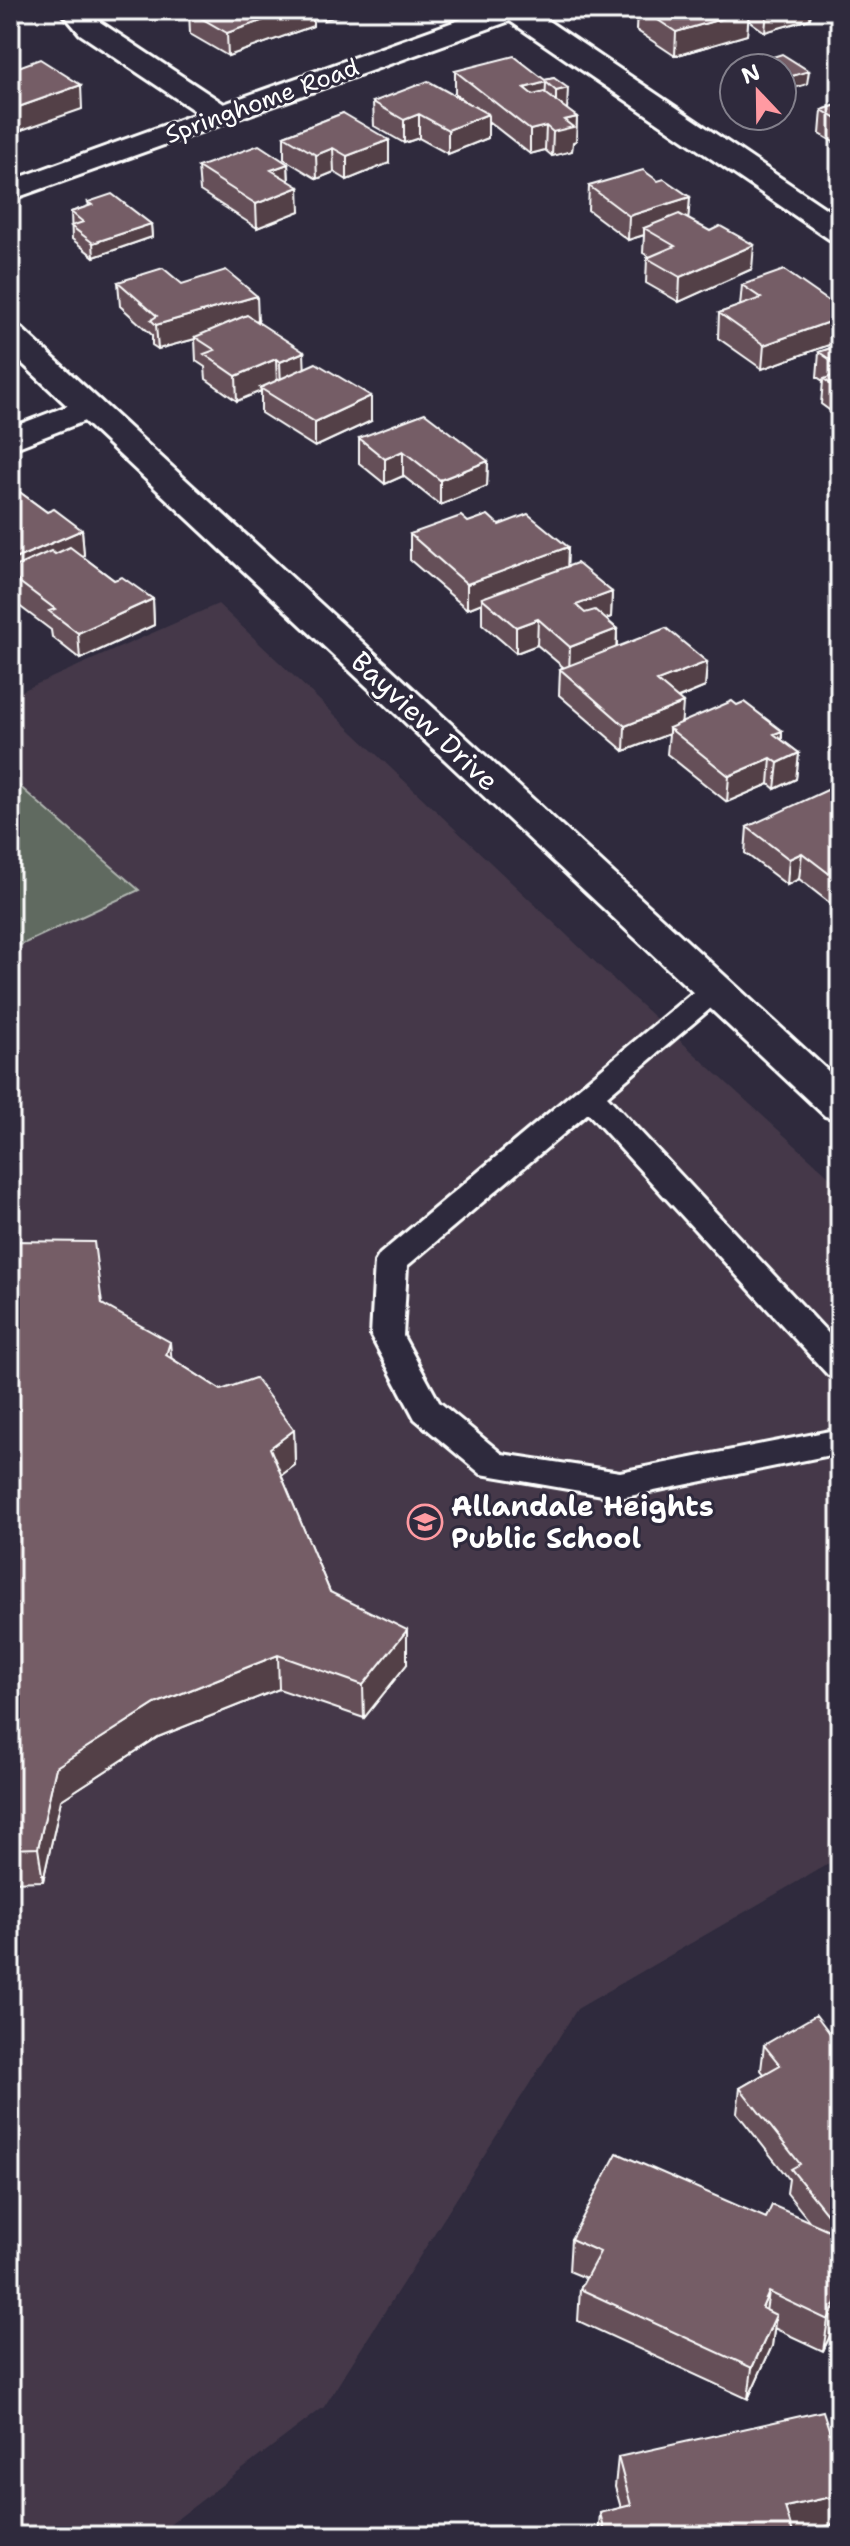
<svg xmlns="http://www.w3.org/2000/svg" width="850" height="2546" font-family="'Shantell Sans',sans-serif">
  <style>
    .built { fill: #443949 }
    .green { fill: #606b60; stroke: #b0b5b0; stroke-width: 2 }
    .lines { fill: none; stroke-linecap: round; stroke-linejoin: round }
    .service-casing { stroke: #fff; stroke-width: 6 }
    .minor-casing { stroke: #fff; stroke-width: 6 }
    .tertiary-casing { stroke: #fff; stroke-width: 6 }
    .service { fill: #2f2a3d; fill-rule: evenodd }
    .minor { fill: #2f2a3d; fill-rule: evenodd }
    .tertiary { fill: #2f2a3d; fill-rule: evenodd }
    .wall { fill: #655058; stroke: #fff; stroke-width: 2 }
    .shaded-wall { fill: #524147; stroke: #fff; stroke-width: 2 }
    .building { fill: #755d66; stroke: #fff; stroke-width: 2 }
    .labels { text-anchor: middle; stroke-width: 6; stroke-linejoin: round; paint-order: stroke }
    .far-street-label { font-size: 24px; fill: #fff; stroke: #2f2a3d }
    .street-label { font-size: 28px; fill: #fff; stroke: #2f2a3d }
    .poi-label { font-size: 28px; font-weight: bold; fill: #fff; stroke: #2f2a3d; text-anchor: start }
  </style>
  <rect width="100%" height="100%" fill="#2f2a3d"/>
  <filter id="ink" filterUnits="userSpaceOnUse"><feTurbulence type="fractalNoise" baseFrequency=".0125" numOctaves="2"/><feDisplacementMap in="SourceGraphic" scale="16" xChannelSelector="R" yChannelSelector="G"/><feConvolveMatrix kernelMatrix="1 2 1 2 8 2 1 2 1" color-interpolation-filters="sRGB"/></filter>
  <g filter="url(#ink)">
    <path class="built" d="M218 604 631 996 840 1186V1857L577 2009 324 2407 155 2536H10V696Z"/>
    <path class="green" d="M10 778 139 890 10 950Z"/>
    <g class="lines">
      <g class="service-casing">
        <path id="service" d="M714 980 724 983 729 990 724 997 607 1096 840 1346V1379L828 1375 588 1113 407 1266 403 1336 439 1402 502 1454 620 1472 840 1429V1453L620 1498 481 1474 415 1419 371 1336 375 1262 380 1254 704 983Z"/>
      </g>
      <g class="minor-casing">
        <path id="minor" d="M60 10H89L100 22 224 104 487 10H532L840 218V241L829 239 510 21 10 200V181L198 113 80 34Z
          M88 398 100 401 104 408 100 415 10 450V428Z"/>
      </g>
      <g class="tertiary-casing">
        <path id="tertiary" d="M10 325 21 328 840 1082V1120L825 1116 10 352Z"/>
      </g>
      <use href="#service" class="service"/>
      <use href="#minor" class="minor"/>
      <use href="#tertiary" class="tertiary"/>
    </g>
    <path class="wall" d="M191 10H353L324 20 313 14V26L228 56 190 34 189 11Z
      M637 10H811L810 19 765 32 748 20 747 35 675 56 636 30Z
      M455 71 545 80 554 78 567 110 577 117 576 141 573 142 572 151 552 156 545 150 530 154 488 121V138L448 154 419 138 404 143 374 126 373 102 463 100 455 94Z
      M840 104V146L820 134 822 110Z
      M343 113 389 163 347 180 334 172 317 179 284 159V136Z
      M288 164 289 181 300 211 257 228 200 191 198 167Z
      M658 181 690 197 688 219 752 269 679 302 646 283 647 258 650 257 643 253 644 235 628 240 588 210 589 186Z
      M88 202 151 224 152 237 94 257 72 239 71 212 89 206Z
      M118 282 182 284 258 320 256 321 305 368 371 421 315 447 261 413V391L237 401 206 379 205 367 196 361 195 339 158 349 152 345V335L120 306Z
      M742 285 840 309V341L762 369 718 338 719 313 740 306Z
      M840 345V418L821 404 823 381 817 377 819 352Z
      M359 438 488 461 487 486 440 505 403 476 385 484 359 463Z
      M10 485 47 512 82 530 84 555 82 556 114 580 153 599 154 625 80 659 52 637 51 630 10 599Z
      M468 522 499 525 568 547 567 567 612 592 611 617 606 619 617 629V647L707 662 705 687 677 699 681 723 737 705 782 731V740L799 753 796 779 775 789 769 784 727 802 667 754 669 734 624 751 559 695 560 669 563 667 537 645 516 653 482 624V603L467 609 410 560V534Z
      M840 789V911L799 879 787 885 745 853 747 827Z
      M10 1241 102 1304 171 1358 221 1390 294 1430 295 1465 281 1475 330 1592 407 1664 364 1718 279 1689 158 1737 61 1800 43 1881 10 1882Z
      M840 2031V2314L823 2351 774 2328 772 2346 748 2399 578 2321 580 2289 586 2278 569 2271 571 2239 766 2218 810 2222 787 2193 789 2179 737 2113 740 2088 764 2074 761 2070 764 2045 832 2036Z
      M618 2457 840 2463V2523L794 2534V2536H598L600 2513 621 2508 615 2487Z"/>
    <path class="shaded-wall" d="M292 10H313V26L228 56 227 33Z
      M323 10H353L324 20Z
      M767 10H811L810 19 765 32Z
      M749 11 747 35 675 56 676 32Z
      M14 56 16 79 10 80V57Z
      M809 71 807 84 782 92V79Z
      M546 82 545 106 524 88Z
      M81 85 82 109 10 134V110Z
      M568 88 567 111 556 114V91Z
      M419 114V138L404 143V120Z
      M488 114V138L448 154V130Z
      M577 117 576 141 573 142 572 151 552 156 553 132 564 120Z
      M546 126 545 150 530 154V130Z
      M389 140V163L347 180V156Z
      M333 148 334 172 317 179 316 155Z
      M288 164 289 187 271 170Z
      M299 187 300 211 257 228 256 204Z
      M690 197 688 222 644 228V235L628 240 629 216Z
      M151 224 152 237 94 257 93 243Z
      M754 245 752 269 679 302 680 277Z
      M257 296 258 320 197 338 195 337V339L158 349 156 325Z
      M840 318V341L762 369 764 345Z
      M304 352 305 377 281 387 280 362Z
      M276 359 277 384 260 388 261 391 237 401 236 376Z
      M371 396V421L315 447V422Z
      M403 451V476L385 484V459Z
      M488 461 487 486 440 505V480Z
      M82 530 84 555 20 583 10 575V561Z
      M568 547 567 573 482 598V603L467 609V584Z
      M612 592 611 617 575 631 576 605Z
      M153 599 154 625 80 659 78 633Z
      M538 619 537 645 516 653V627Z
      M617 629 616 655 569 673 570 647Z
      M707 662 705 687 656 707 657 681Z
      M683 703 681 729 669 728V734L624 751 625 726Z
      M782 731 780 757 774 734Z
      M799 753 796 779 775 789 778 763Z
      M771 758 769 784 727 802 729 776Z
      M802 853 799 879 787 885 789 859Z
      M170 1342 173 1376 166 1355Z
      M294 1430 295 1465 271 1483 270 1448Z
      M407 1630V1664L364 1718 363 1685Z
      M278 1655 279 1689 158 1737 61 1800 43 1881 38 1848 56 1767 155 1704Z
      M769 2292 764 2324 762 2308Z
      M840 2294V2314L823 2351 828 2320Z
      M776 2315 772 2346 748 2399 752 2368Z
      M840 2495V2523L785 2536V2507Z"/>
    <path class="building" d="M191 10H292L227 33 189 11Z
      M643 10H747L749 11 676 32Z
      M782 54 809 71 782 79V68H744L742 67Z
      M514 56 545 80 554 78 568 88 556 91 546 82 524 88 533 95 544 92 577 117 564 120 573 127 553 132 546 126 530 130 455 71Z
      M40 59 81 85 10 110V70Z
      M428 81 488 114 448 130 419 114 404 120 373 102Z
      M840 104V121L822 110Z
      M343 113 389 140 347 156 333 148 316 155 284 136Z
      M259 145 288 164 271 170 299 187 256 204 198 167Z
      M643 170 658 181 664 179 690 197 629 216 589 186Z
      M112 194 151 224 93 243 71 226 83 222 71 212 92 205 88 202Z
      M679 214 710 231 720 226 754 245 680 277 647 258 675 246 644 228Z
      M163 268 182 284 226 270 257 296 156 325 151 320 157 316 118 282Z
      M784 270 840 309V318L764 345 719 313 761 298 742 285Z
      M247 315 304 352 280 362 276 359 236 376 204 354 215 350 195 337Z
      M840 345V373L832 367 838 365 819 352Z
      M316 363 371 396 315 422 260 388Z
      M840 373V391L824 379Z
      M425 413 488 461 440 480 403 451 385 459 359 438Z
      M10 485 47 512 54 509 82 530 10 561Z
      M528 514 568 547 467 584 410 534 461 516 468 522 488 515 499 525Z
      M70 547 114 580 122 577 153 599 78 633 49 611 55 609 10 575V569L51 551 55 554Z
      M577 563 612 592 576 605 585 613 595 610 617 629 570 647 538 619 516 627 482 598Z
      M666 628 707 662 657 681 683 703 625 726 560 669Z
      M732 701 737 705 744 702 782 731 774 734 799 753 778 763 771 758 729 776 669 728Z
      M836 786 840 789V882L802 853 789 859 747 827Z
      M10 1241 94 1242 102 1304 170 1342 166 1355 221 1390 255 1378 294 1430 270 1448 330 1592 407 1630 363 1685 278 1655 155 1704 56 1767 38 1848 10 1849Z
      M816 2015 832 2036 840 2031V2230L791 2169 800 2164 740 2088 780 2065 764 2045Z
      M617 2153 766 2218 772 2205 840 2235V2294L828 2320 769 2292 762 2308 776 2315 752 2368 580 2289 600 2252 571 2239Z
      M823 2411 840 2463V2495L785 2507 794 2536H606L600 2513 631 2505 618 2457Z"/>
  </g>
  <defs>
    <g id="school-ring" transform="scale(1.8)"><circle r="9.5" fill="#2f2a3d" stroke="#ff9aa2" stroke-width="1.5"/><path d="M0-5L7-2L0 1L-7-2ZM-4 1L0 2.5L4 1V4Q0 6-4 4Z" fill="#ff9aa2"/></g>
  </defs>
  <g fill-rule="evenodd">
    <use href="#school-ring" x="425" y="1522"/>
  </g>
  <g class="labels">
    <g class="far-street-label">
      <text transform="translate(262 101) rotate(-20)" y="8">Springhome Road</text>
    </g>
    <g class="street-label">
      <text transform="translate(425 721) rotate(43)" y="10">Bayview Drive</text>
    </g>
    <g class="poi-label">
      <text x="451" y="1516">Allandale Heights<tspan x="451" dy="32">Public School</tspan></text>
    </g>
  </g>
  <rect width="850" height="2546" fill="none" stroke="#2f2a3d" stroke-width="40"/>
  <rect x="20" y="20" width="810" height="2506" fill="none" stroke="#fff" stroke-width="3" filter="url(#ink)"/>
  <g transform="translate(758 92) rotate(338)"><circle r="38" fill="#2f2a3d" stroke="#827f8b" stroke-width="2"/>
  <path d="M0-6L14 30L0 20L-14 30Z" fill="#ff9aa2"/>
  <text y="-12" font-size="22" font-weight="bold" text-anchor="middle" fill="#ffffff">N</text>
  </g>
</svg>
